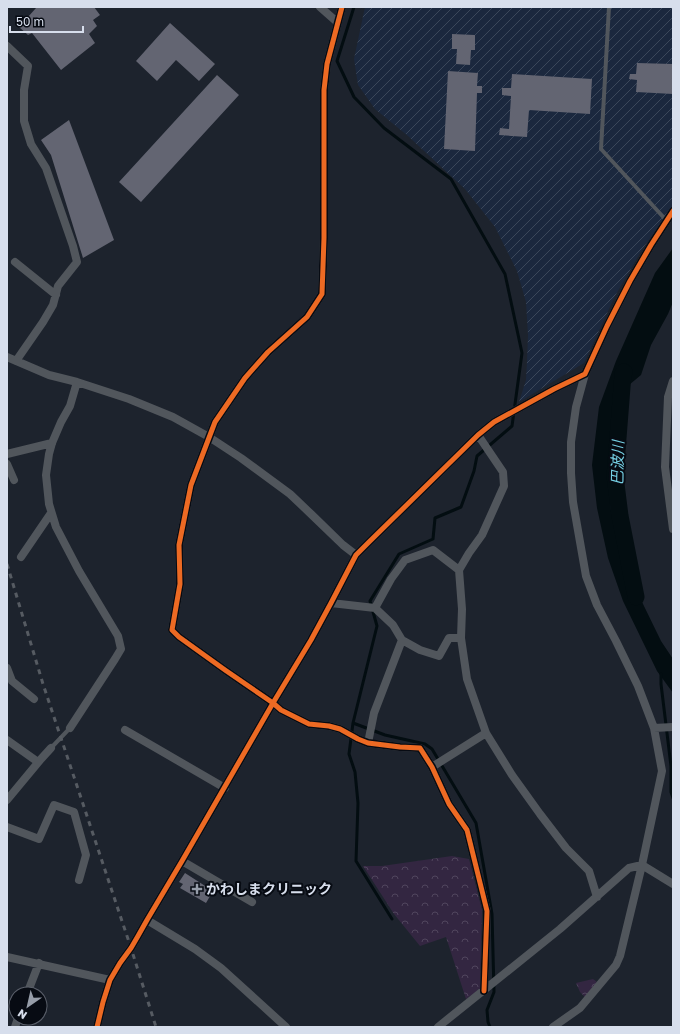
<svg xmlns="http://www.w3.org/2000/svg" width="680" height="1034" font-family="'Golos Text','Noto Sans JP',sans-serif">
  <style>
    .industrial { fill: url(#industrial-furrows) }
    .park { fill: url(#park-crowns) }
    .water { fill: #030d11 }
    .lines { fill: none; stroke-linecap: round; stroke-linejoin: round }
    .stream { stroke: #030d11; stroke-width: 3 }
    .river { stroke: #030d11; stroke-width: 17 }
    .building { fill: #636572 }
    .service { stroke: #51565c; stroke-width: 4 }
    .minor { stroke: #51565c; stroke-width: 8 }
    .rail { stroke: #565b62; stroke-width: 3; stroke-dasharray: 5 5; stroke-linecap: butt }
    .cycleway-casing { stroke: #070b13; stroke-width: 8 }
    .cycleway { stroke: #ed6a23; stroke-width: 5 }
    .poi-dot { fill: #969da9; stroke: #070b13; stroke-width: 1.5 }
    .labels { text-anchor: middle; stroke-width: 4; stroke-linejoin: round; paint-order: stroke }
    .poi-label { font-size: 14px; font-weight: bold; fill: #d7deec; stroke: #070b13; text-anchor: start }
    .water-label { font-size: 15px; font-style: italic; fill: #75cfe3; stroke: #070b13 }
  </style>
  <defs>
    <pattern id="industrial-furrows" width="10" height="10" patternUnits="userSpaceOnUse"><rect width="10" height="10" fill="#1b283e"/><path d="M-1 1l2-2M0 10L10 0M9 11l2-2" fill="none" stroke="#3b475a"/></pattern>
    <pattern id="park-crowns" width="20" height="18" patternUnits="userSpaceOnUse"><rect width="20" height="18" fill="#332641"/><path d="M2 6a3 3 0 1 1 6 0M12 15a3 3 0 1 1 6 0" fill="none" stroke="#50455d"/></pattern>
  </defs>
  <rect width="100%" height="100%" fill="#1d232d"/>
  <path class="industrial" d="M365 7H673V207L643 248 615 296 584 363 519 402 526 380 527 362 528 335 526 302 517 271 495 227 465 189 408 136 375 109 358 85 354 59Z"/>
  <path class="park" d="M452 856 469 859 482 910 480 989 466 999 446 937 420 946 394 914 363 866H382Z
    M593 979 597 982 585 997 580 992 576 983Z"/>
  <path class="water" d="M673 248V302L668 314 651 345 641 375 629 385 615 404 611 434 608 477 611 511 622 551 643 604 661 641 673 659V693L657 671 623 601 608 558 597 508 592 465 599 407 616 361 655 273Z"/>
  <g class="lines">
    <path class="stream" d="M354 7 337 61 354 97 384 128 451 179 505 274 522 353 512 426 477 456 474 471 461 507 435 518 433 539 399 554 370 601 377 626 353 723 385 735 425 744 432 749 476 823 492 914 494 992 487 1010 488 1022 490 1027
      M661 674V684L671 766V792L673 798
      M353 723 349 754 355 772 358 803 356 861 392 919"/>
    <path class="river" d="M624 372 623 374 615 476 620 516 636 597"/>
  </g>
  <path class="building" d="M35 7H94L100 15 93 20 97 26 89 34 95 43 61 70 32 33 28 35 19 27 36 8Z
    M170 23 215 64 199 81 176 60 157 81 136 61Z
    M452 34 475 35V50H471L470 65 456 64 457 49H452Z
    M637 63 673 64V94L636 92 637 80 629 79 630 74H636Z
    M448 71 478 73 477 86H482V93H477L475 151 444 149Z
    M512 74 592 79 590 114 529 110 527 137 499 135 500 128 509 129 511 96 502 95V88H511Z
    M217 75 239 95 141 202 119 182Z
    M69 120 114 240 83 258 51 155 41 140Z
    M185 873 213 891 206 903 180 888 183 884 179 882Z"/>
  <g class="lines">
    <path class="service" d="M609 7 601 149 666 220
      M51 748 70 728"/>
    <path class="minor" d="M320 7 337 22
      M342 7 327 64 324 90V238L322 294 307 317 268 352 245 378 215 422 191 485 179 545 180 584 172 630 179 637 225 670 273 703 281 710 309 724 329 726 340 729 358 739 368 743 400 747 420 748 432 767 449 804 467 830 487 911 484 991
      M7 46 28 66 24 90V121L31 144 46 168 73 246 77 262 58 286 53 305 43 322 16 361
      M15 262 56 295
      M7 357 49 375 77 382 129 399 173 417 209 437 241 458 290 494 311 514 343 545 356 555
      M673 381 668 397 665 467 673 529
      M478 435 503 472 504 486 482 535 469 553 459 570 462 609 461 638 467 679 486 733 512 775 540 814 566 848 589 871 597 897
      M7 454 52 443
      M7 464 14 480
      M21 557 51 513
      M331 603 375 608 393 625 402 640 420 650 439 656 449 638H461
      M375 608 391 579 405 560 433 550 459 570
      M7 668 12 681 34 699
      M70 728 115 659 121 649 118 636 79 571 56 527 49 504 46 475 49 454 52 443 61 422 70 406 77 382
      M654 728 673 727
      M125 730 225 788
      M7 740 38 762
      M368 743 374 713 402 640
      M432 767 486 733
      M7 800 41 759 51 748
      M7 827 39 839 54 805 74 812 86 855 79 880
      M182 861 252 902
      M147 920 195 949 221 968 286 1027
      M7 957 110 980
      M27 994 39 963
      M15 1027 18 1018
      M97 1027 103 1002 110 980 120 963 131 948 138 936 147 920 182 861 273 703 311 640 331 603 356 555 369 542 478 435 494 422 554 389 585 374 607 326 630 281 651 245 673 211
      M438 1027 560 929 629 868 642 865 673 884
      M553 1027 580 1008 616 965 620 956 642 865 662 771 654 728 638 686 616 641 597 605 586 576 573 502 571 473V442L576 407 585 374"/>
    <path class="rail" d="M7 564 43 684 131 948 156 1027"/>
    <g class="cycleway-casing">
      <path id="cycleway" d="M342 7 327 64 324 90V238L322 294 307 317 268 352 245 378 215 422 191 485 179 545 180 584 172 630 179 637 225 670 273 703 281 710 309 724 329 726 340 729 358 739 368 743 400 747 420 748 432 767 449 804 467 830 487 911 484 991
        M97 1027 103 1002 110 980 120 963 131 948 138 936 147 920 182 861 273 703 311 640 331 603 356 555 369 542 478 435 494 422 554 389 585 374 607 326 630 281 651 245 673 211"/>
    </g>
    <use href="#cycleway" class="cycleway"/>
  </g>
  <path class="poi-dot" d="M195 883h4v4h4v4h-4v4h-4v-4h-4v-4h4z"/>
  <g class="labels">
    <g class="poi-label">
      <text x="206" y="894">かわしまクリニック</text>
    </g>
    <g class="water-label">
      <text transform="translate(618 463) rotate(-89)" y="5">巴波川</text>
    </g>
  </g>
  <rect width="680" height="1034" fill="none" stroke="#d7deec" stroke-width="16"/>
  <g transform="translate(28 1006) rotate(214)"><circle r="19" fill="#070b13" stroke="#5a5f6a"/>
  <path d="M0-3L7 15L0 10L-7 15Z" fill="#969da9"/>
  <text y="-6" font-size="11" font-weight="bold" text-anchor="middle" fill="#d7deec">N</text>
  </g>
  <path d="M10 26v6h73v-6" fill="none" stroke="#d7deec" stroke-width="2"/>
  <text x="16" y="26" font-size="12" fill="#d7deec" stroke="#070b13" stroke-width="3" paint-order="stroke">50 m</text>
</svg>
